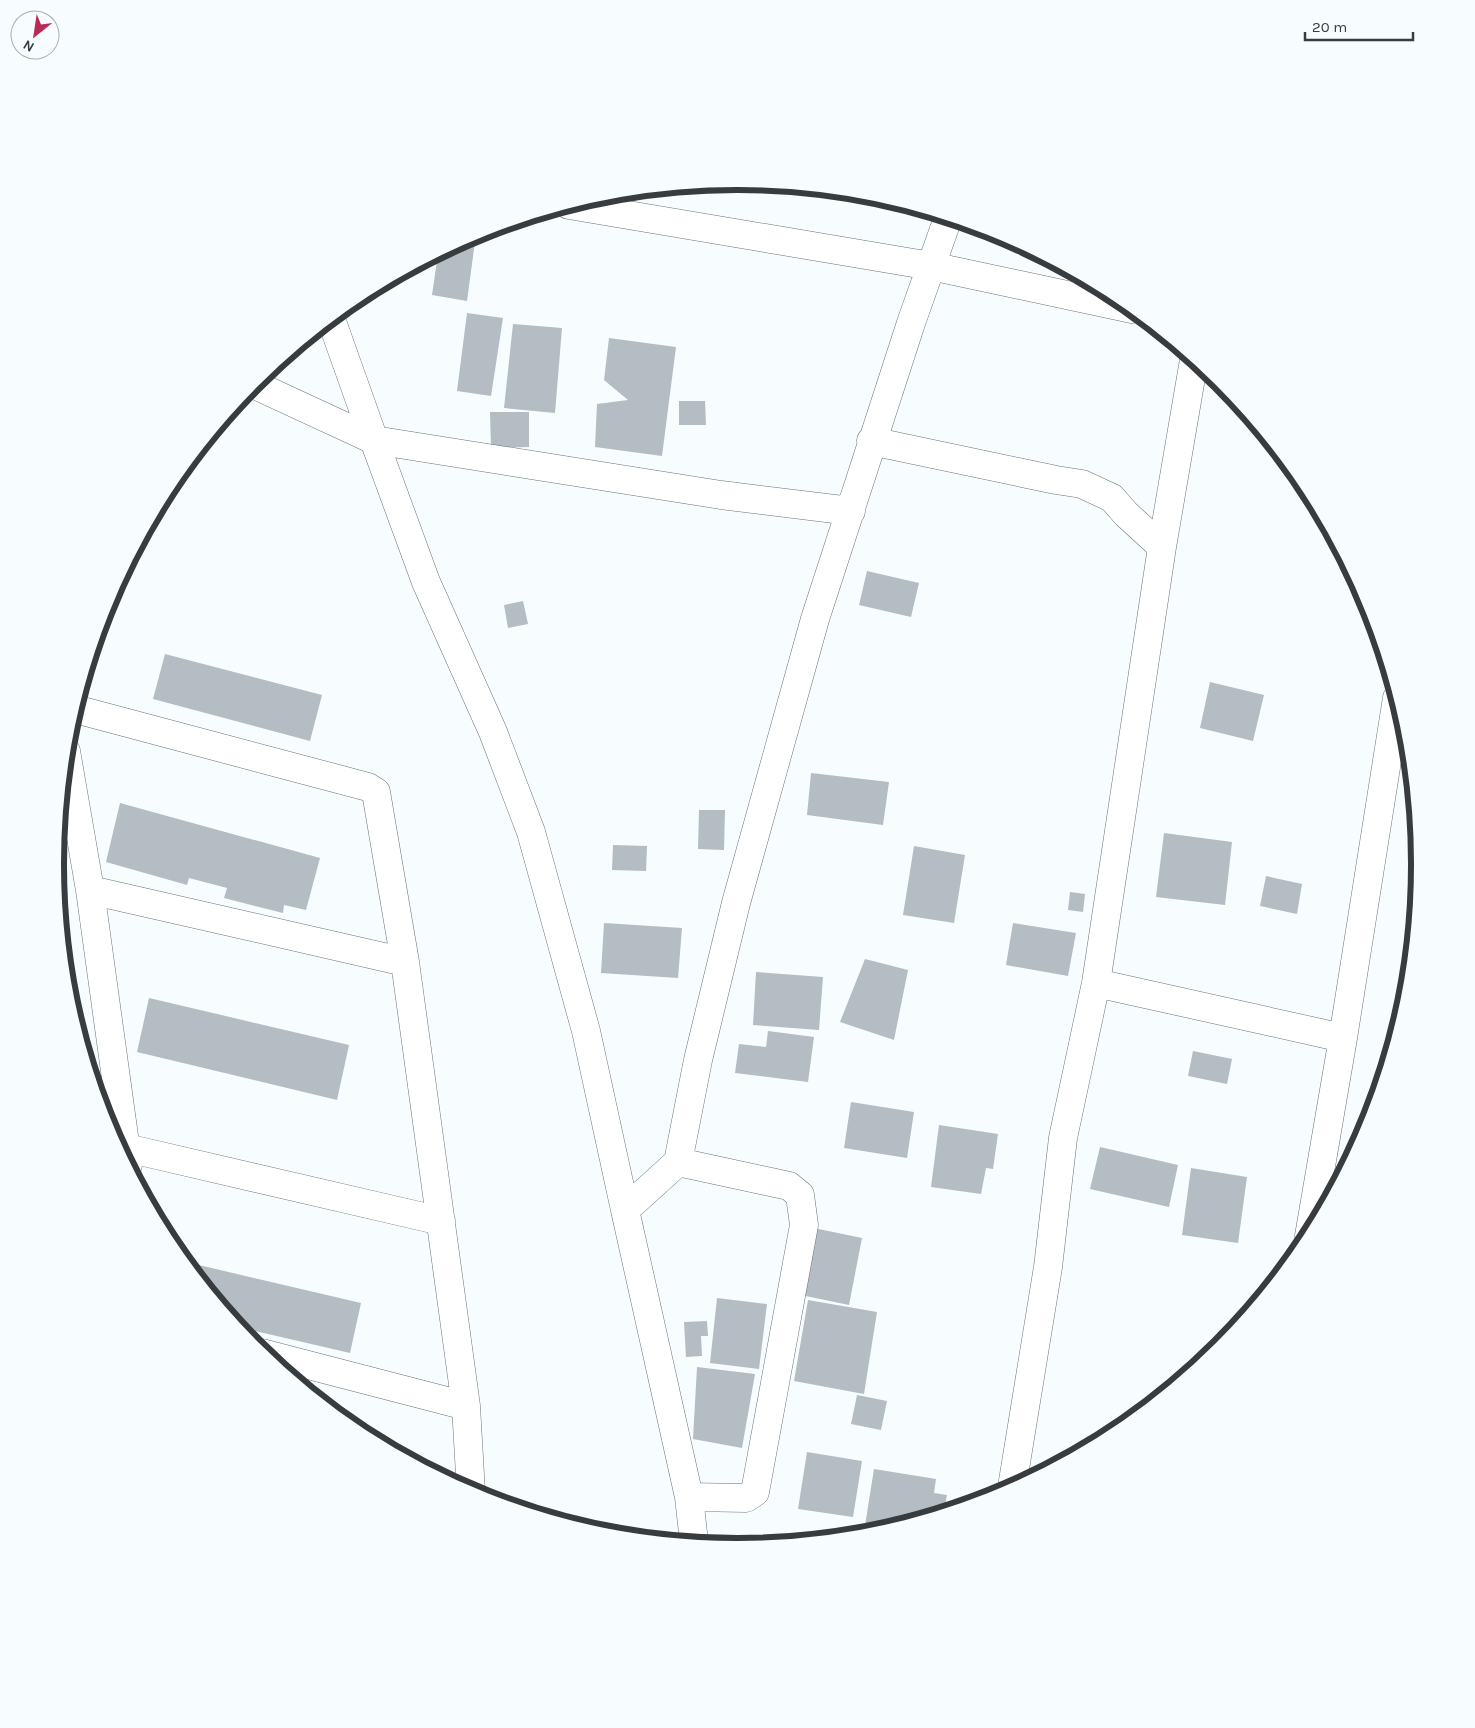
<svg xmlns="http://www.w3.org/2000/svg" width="1475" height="1728" font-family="Karla,sans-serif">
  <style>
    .building { fill: #b3bdc3 }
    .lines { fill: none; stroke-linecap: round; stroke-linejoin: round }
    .minor-casing { stroke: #6a7378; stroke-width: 29 }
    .minor { stroke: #fff; stroke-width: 28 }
    .rim { fill: none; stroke: #383c3f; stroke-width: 6 }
  </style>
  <rect width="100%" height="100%" fill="#f7fcfe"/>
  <path class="building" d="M476 234 467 301 432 295 438 254Z
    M467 313 503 318 491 396 457 391Z
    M513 324 562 328 555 413 504 408Z
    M609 338 676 347 662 456 595 447 597 404 628 400 604 380Z
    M679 401H705L706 425H679Z
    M490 412H529V447L491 448Z
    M867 571 919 583 911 617 859 605Z
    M523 601 528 624 508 628 504 605Z
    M165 654 322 695 310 741 153 699Z
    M1210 682 1264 695 1253 741 1200 728Z
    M811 773 889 782 883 825 807 815Z
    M120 803 320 858 306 910 284 905 283 913 224 898 227 888 189 878 187 885 106 862Z
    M699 810H725L724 850 698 849Z
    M1164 833 1232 842 1225 905 1156 897Z
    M613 845 647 846 646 871 612 870Z
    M914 846 965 855 954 923 903 915Z
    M1266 876 1302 884 1297 914 1260 906Z
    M1070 892 1085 894 1083 912 1068 910Z
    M604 923 682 928 678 978 601 973Z
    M1013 923 1076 933 1068 976 1006 965Z
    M865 959 908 970 894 1040 840 1022Z
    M1408 971 1409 972 1407 992H1405Z
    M756 972 823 977 819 1030 753 1025Z
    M149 998 349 1045 337 1100 137 1052Z
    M768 1031 814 1037 808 1082 735 1073 739 1044 766 1047Z
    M1193 1051 1232 1059 1227 1084 1188 1076Z
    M851 1102 914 1112 907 1158 844 1148Z
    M939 1125 998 1134 993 1169 986 1168 981 1194 931 1187Z
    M1100 1147 1178 1165 1169 1207 1090 1189Z
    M1191 1168 1247 1177 1238 1243 1182 1235Z
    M809 1227 862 1238 849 1305 796 1294Z
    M186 1262 361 1303 350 1353 238 1327Z
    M717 1298 767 1304 759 1369 710 1363Z
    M808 1300 877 1312 864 1394 794 1381Z
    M707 1321 708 1336H701L702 1356 686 1357 684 1322Z
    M697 1367 755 1374 742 1448 693 1439Z
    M857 1395 887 1401 881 1430 851 1424Z
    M807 1452 862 1461 853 1517 798 1509Z
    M874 1469 936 1479 934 1493 947 1495 944 1511 872 1533 864 1532Z"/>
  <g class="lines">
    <g class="minor-casing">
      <path id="minor" d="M569 205 931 266 1132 309
        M331 319 374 440 721 495 851 511
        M253 384 374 440 426 582 493 732 531 832 586 1031 625 1210
        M871 441 1056 480 1082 484 1112 498 1126 514 1162 547
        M75 709 368 787 376 792 405 962 466 1406 471 1492
        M66 751 90 890 128 1165
        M90 890 405 962
        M1096 983 1343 1038
        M118 1146 441 1221
        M678 1162 789 1186 800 1195 804 1225 755 1492 746 1498 689 1497
        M1309 1236 1343 1038 1397 698
        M262 1353 466 1406
        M1012 1487 1048 1267 1063 1138 1096 983 1162 547 1194 360
        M694 1542 689 1497 625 1210 678 1162 698 1060 736 903 815 619 911 323 948 218"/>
    </g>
    <use href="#minor" class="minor"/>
  </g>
  <path d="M0 0H1475V1728H0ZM737 190H738A673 673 0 0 1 1411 863V865A673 673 0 0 1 738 1538H737A673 673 0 0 1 64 865V863A673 673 0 0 1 737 190Z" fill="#f7fcfe" fill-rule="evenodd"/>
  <path class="rim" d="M737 190H738A673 673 0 0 1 1411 863V865A673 673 0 0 1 738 1538H737A673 673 0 0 1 64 865V863A673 673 0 0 1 737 190Z"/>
  <g transform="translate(35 35) rotate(210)"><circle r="24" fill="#f7fcfe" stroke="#abafb2"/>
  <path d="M0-4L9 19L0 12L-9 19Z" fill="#ba2a54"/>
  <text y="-8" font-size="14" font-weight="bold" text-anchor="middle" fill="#383c3f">N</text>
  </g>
  <path d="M1305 32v8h108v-8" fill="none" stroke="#383c3f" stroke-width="2.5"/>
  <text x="1312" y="32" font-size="15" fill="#383c3f" stroke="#f7fcfe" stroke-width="4" paint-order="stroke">20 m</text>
</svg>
